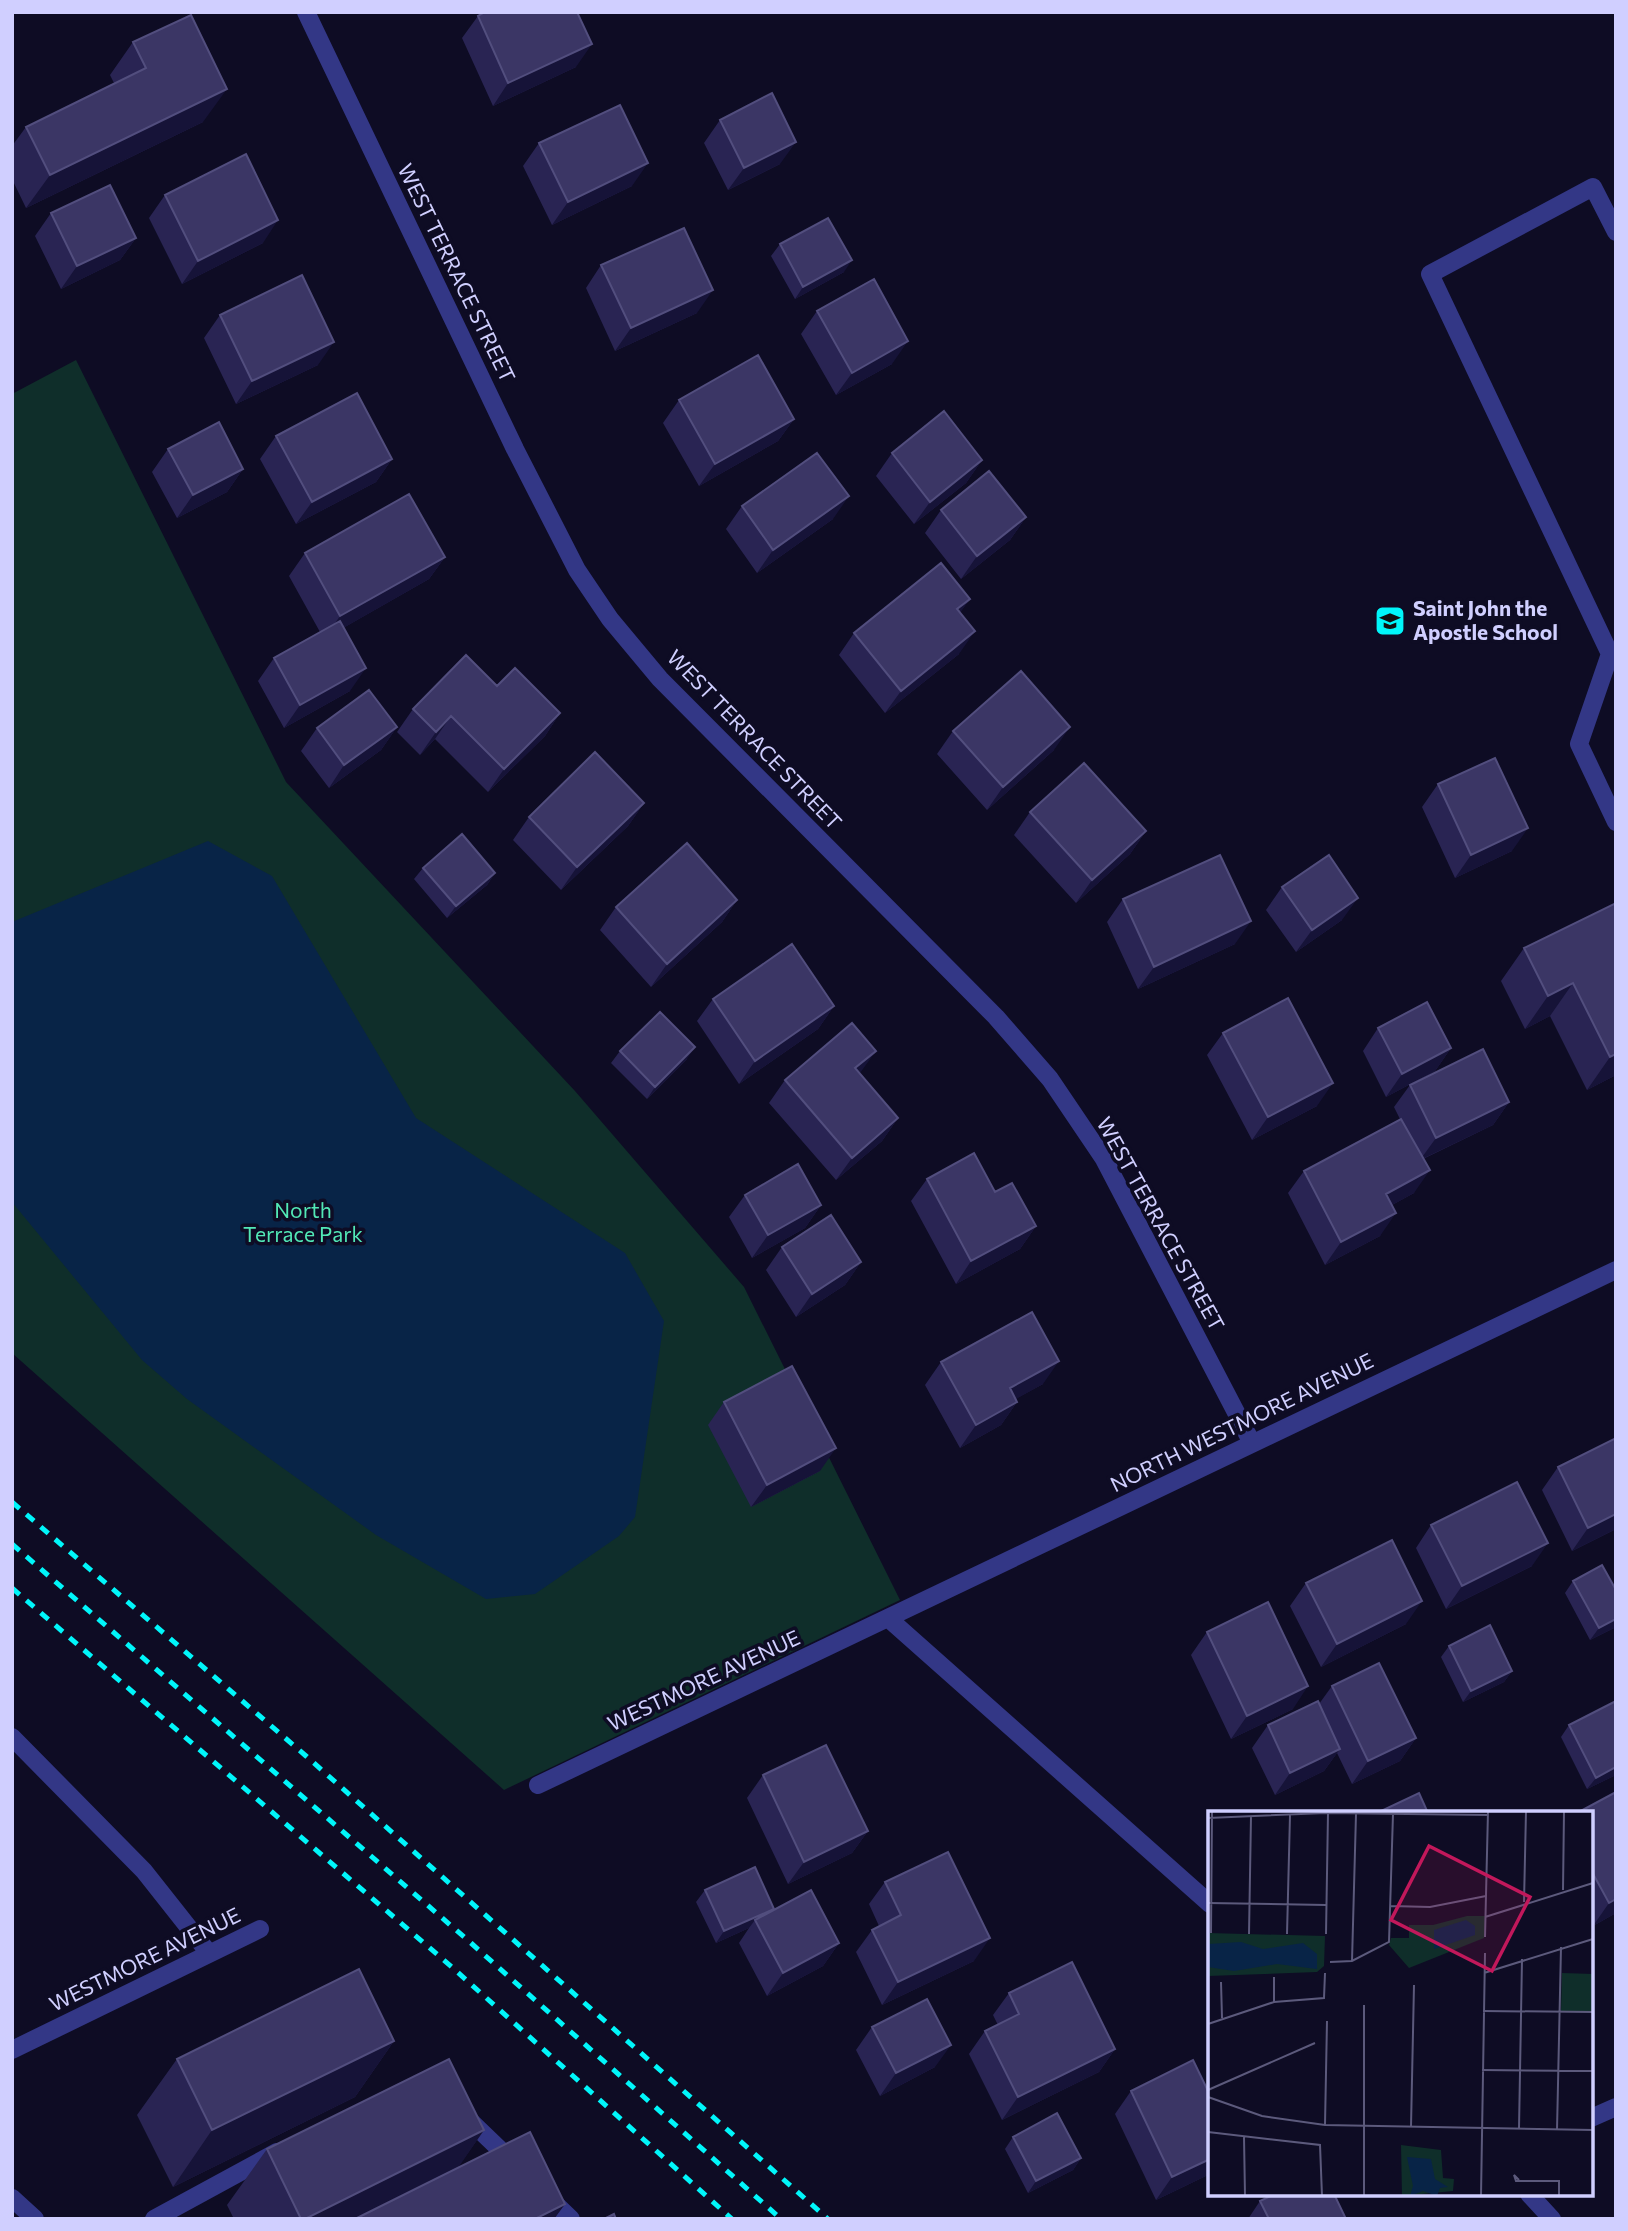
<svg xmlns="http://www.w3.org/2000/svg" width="1628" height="2231" font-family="Commissioner,sans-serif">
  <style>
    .green { fill: #0f2e2a }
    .water { fill: #082447 }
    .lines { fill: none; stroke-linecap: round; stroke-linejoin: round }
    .service { stroke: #333786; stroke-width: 18 }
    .minor { stroke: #333786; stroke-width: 18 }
    .rail { stroke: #00f6fa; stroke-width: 5; stroke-dasharray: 10 9; stroke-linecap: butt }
    .wall { fill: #292453 }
    .shaded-wall { fill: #161338 }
    .building { fill: #3b3665; stroke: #524e7e; stroke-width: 2 }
    .labels { text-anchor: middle; stroke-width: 7; stroke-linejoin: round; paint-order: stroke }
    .street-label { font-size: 21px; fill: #d0cfff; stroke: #0e0c24 }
    .poi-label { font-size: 21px; font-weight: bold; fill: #d0cfff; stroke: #0e0c24; text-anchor: start }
    .park-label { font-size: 21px; fill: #52e8b6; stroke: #0e0c24 }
    .inset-road { fill: none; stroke: #5c5a7c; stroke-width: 2 }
    .view { fill: #c2185b; fill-opacity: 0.15; stroke: #c2185b; stroke-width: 3.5 }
    .inset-edge { fill: none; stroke: #d0cfff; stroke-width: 3.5 }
  </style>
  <rect width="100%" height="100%" fill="#0e0c24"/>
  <path class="green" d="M76 360 286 782 575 1091 744 1287 900 1600 504 1790 12 1353V394Z"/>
  <path class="water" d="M208 841 272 876 416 1118 625 1253 664 1321 635 1517 619 1536 535 1594 486 1599 376 1535 187 1399 142 1360 12 1202V922Z"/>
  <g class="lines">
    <path class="service" d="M1616 232 1593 187 1430 274 1610 654 1579 744 1616 822
      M12 1737 144 1871 208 1952
      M465 2116 513 2162
      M545 2194 571 2219
      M154 2219 277 2152"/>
    <path class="minor" d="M306 12 515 449 577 570 610 619 660 679 996 1017 1050 1079 1104 1159 1252 1443
      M889 1619 1210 1904
      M538 1785 1616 1270
      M12 2050 260 1929
      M1591 2118 1616 2107
      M1529 2194 1552 2219
      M12 2198 35 2219"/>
    <path class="rail" d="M12 1502 306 1756 828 2219
      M12 1544 471 1943 781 2219
      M12 1588 453 1968 732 2219"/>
  </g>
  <path class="wall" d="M478 16 576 67 493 106 462 38Z
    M133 42 203 122 26 208 12 179V146L26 127 114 83 110 75Z
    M720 120 780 164 728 190 704 143Z
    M539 143 632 186 552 225 523 166Z
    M165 195 263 243 182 284 149 218Z
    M51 213 136 238 120 260 61 289 35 236Z
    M780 244 844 272 795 299 771 256Z
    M601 265 697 313 615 351 586 288Z
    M817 311 892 364 836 395 801 334Z
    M220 315 318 365 236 404 204 338Z
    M679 400 794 419 778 441 699 486 663 423Z
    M276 436 392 459 376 482 296 524 260 459Z
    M168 449 243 469 227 492 177 518 152 472Z
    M892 453 982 460 966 483 914 524 876 476Z
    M742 506 833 519 757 573 726 529Z
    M941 510 1026 517 1010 540 961 579 925 533Z
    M305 553 445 557 429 579 343 628 350 691 284 728 258 681 274 658 320 632 289 576Z
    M970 599 960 612 959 654 885 713 839 655 854 633Z
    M497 686 560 713 545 736 488 792 435 739 420 755 397 732 413 709Z
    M397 727 381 750 329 788 301 751 317 728Z
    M953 731 1054 750 987 810 937 754Z
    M1438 784 1512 851 1455 878 1422 807Z
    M644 803 628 826 561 890 513 840 529 817Z
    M1030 812 1146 831 1130 854 1076 903 1014 835Z
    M423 868 495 873 487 885 447 918 414 879Z
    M1282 887 1342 920 1296 952 1266 910Z
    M1123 899 1235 944 1138 989 1107 922Z
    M737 900 722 922 651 987 600 930 616 907Z
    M1616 903V1075L1587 1090 1550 1016 1525 1029 1501 981 1524 948Z
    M713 999 834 1006 818 1029 739 1084 697 1021Z
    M1378 1028 1451 1048 1435 1071 1386 1097 1363 1051Z
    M1223 1033 1317 1106 1252 1140 1207 1055Z
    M620 1051 687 1059 647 1099 611 1063Z
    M860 1073 898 1118 882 1141 836 1180 769 1103 785 1080Z
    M1410 1085 1509 1102 1493 1125 1423 1159 1414 1193 1392 1205 1380 1236 1325 1265 1288 1193 1304 1171 1400 1119 1394 1107Z
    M927 1179 995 1192 1036 1226 1020 1249 956 1284 911 1201Z
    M745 1195 821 1205 805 1228 752 1258 729 1217Z
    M782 1247 861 1262 845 1285 796 1317 766 1270Z
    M941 1362 1043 1384 1015 1399 1017 1402 1001 1425 960 1448 925 1385Z
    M724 1402 820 1471 751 1507 708 1425Z
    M1616 1438V1529L1572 1551 1542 1490 1558 1467Z
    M1431 1525 1532 1566 1446 1609 1416 1548Z
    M1573 1581 1616 1627 1590 1640 1565 1593Z
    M1306 1583 1406 1624 1321 1667 1290 1606Z
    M1207 1632 1293 1709 1231 1739 1191 1655Z
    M1449 1646 1512 1671 1504 1682 1463 1702 1441 1657Z
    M1332 1686 1416 1738 1400 1761 1352 1784 1337 1753 1324 1771 1275 1795 1252 1748 1268 1725 1319 1704Z
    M1616 1701V1775L1587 1789 1561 1737 1569 1725Z
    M763 1775 868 1831 852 1853 788 1884 747 1798Z
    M1616 1792V1913L1593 1926 1591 1922V1813Z
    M885 1882 974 1961 882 2005 856 1952 872 1930 879 1926 869 1904Z
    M705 1890 774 1909 839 1943 823 1966 767 1996 739 1943 749 1928 716 1943 696 1902Z
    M1009 1993 1115 2049 1099 2072 1002 2120 969 2054 985 2031 998 2025 993 2015Z
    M872 2027 935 2067 880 2096 856 2050Z
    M394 2041 355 2097 173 2187 137 2115 177 2059Z
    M1131 2091 1210 2095V2174L1156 2200 1115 2114Z
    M484 2130 458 2167 565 2204 554 2219H234L227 2205 267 2149Z
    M1013 2137 1081 2158 1073 2170 1028 2193 1005 2149Z
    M1260 2201 1346 2219H1248Z"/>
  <path class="shaded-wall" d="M592 44 576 67 493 106 508 83Z
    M227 89 203 122 26 208 50 175Z
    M796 142 780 164 728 190 744 168Z
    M648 163 632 186 552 225 568 202Z
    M278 220 263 243 182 284 198 261Z
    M136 238 120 260 61 289 77 266Z
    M852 260 844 272 795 299 803 287Z
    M713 290 697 313 615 351 631 328Z
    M908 341 892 364 836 395 852 373Z
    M334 342 318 365 236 404 252 381Z
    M794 419 778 441 699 486 715 464Z
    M392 459 376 482 296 524 312 502Z
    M982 460 966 483 914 524 930 502Z
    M243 469 227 492 177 518 193 495Z
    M849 496 833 519 757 573 773 550Z
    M1026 517 1010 540 961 579 977 556Z
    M445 557 429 579 324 639 340 616Z
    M970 599 954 621 957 609Z
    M975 631 959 654 885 713 901 691Z
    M366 668 350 691 284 728 300 705Z
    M560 713 545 736 488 792 504 769Z
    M451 716 435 739 420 755 436 732Z
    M397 727 381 750 329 788 344 765Z
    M1070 727 1054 750 987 810 1003 787Z
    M644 803 628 826 561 890 577 867Z
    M1528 828 1512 851 1455 878 1471 855Z
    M1146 831 1130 854 1076 903 1092 880Z
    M495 873 487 885 447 918 456 906Z
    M1358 898 1342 920 1296 952 1312 930Z
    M737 900 722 922 651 987 667 964Z
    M1251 921 1235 944 1138 989 1154 967Z
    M1573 983 1550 1016 1525 1029 1548 996Z
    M834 1006 818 1029 739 1084 755 1061Z
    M695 1047 687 1059 647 1099 655 1087Z
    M1451 1048 1435 1071 1386 1097 1402 1074Z
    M876 1051 860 1073 855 1068Z
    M1616 1054V1075L1587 1090 1610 1057Z
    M1333 1083 1317 1106 1252 1140 1268 1117Z
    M1509 1102 1493 1125 1420 1160 1436 1138Z
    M898 1118 882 1141 836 1180 852 1158Z
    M1430 1170 1414 1193 1370 1217 1386 1194Z
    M821 1205 805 1228 752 1258 768 1235Z
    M1396 1213 1380 1236 1325 1265 1341 1242Z
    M1036 1226 1020 1249 956 1284 971 1261Z
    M861 1262 845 1285 796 1317 812 1294Z
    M1059 1361 1043 1384 994 1411 1010 1388Z
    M1017 1402 1001 1425 960 1448 976 1425Z
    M836 1448 820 1471 751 1507 767 1485Z
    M1616 1514V1529L1572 1551 1588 1528Z
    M1548 1543 1532 1566 1446 1609 1462 1586Z
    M1422 1601 1406 1624 1321 1667 1337 1644Z
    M1616 1619V1627L1590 1640 1599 1628Z
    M1512 1671 1504 1682 1463 1702 1471 1691Z
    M1308 1686 1293 1709 1231 1739 1247 1716Z
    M1416 1738 1400 1761 1352 1784 1368 1761Z
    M1340 1749 1324 1771 1275 1795 1290 1773Z
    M1616 1767V1775L1587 1789 1596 1778Z
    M868 1831 852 1853 788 1884 804 1862Z
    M1616 1899V1913L1593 1926 1609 1903Z
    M774 1909 757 1924 755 1920 749 1928 716 1943 724 1931Z
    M990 1938 974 1961 882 2005 898 1982Z
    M839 1943 823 1966 767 1996 783 1973Z
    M394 2041 355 2097 173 2187 212 2130Z
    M951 2045 935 2067 880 2096 896 2073Z
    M1115 2049 1099 2072 1002 2120 1018 2097Z
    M484 2130 445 2187 380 2219H305Z
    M1081 2158 1073 2170 1028 2193 1036 2181Z
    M1210 2159V2174L1156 2200 1172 2177Z
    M565 2204 554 2219H535Z"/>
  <path class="building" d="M485 12H577L592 44 508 83 478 16Z
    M191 15 227 89 50 175 26 127 146 68 133 42Z
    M772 93 796 142 744 168 720 120Z
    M620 105 648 163 568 202 539 143Z
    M246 154 278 220 198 261 165 195Z
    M110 185 136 238 77 266 51 213Z
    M828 218 852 260 803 287 780 244Z
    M684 228 713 290 631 328 601 265Z
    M302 275 334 342 252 381 220 315Z
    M874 279 908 341 852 373 817 311Z
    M758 355 794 419 715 464 679 400Z
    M357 393 392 459 312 502 276 436Z
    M944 411 982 460 930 502 892 453Z
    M219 422 243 469 193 495 168 449Z
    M817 453 849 496 773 550 742 506Z
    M989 471 1026 517 977 556 941 510Z
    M409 494 445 557 340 616 305 553Z
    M941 563 970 599 957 609 975 631 901 691 854 633Z
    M340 621 366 668 300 705 274 658Z
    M466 655 497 686 515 668 560 713 504 769 451 716 436 732 413 709Z
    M1021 671 1070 727 1003 787 953 731Z
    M369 690 397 727 344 765 317 728Z
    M595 752 644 803 577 867 529 817Z
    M1495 758 1528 828 1471 855 1438 784Z
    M1084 763 1146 831 1092 880 1030 812Z
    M462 834 495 873 456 906 423 868Z
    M687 843 737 900 667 964 616 907Z
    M1220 855 1251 921 1154 967 1123 899Z
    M1329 855 1358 898 1312 930 1282 887Z
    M1616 903V1054L1610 1057 1573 983 1548 996 1524 948Z
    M792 944 834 1006 755 1061 713 999Z
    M1288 998 1333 1083 1268 1117 1223 1033Z
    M1427 1002 1451 1048 1402 1074 1378 1028Z
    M660 1012 695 1047 655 1087 620 1051Z
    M852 1023 876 1051 855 1068 898 1118 852 1158 785 1080Z
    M1483 1049 1509 1102 1436 1138 1410 1085Z
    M1401 1119 1430 1170 1386 1194 1396 1213 1341 1242 1304 1171Z
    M974 1153 995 1192 1012 1183 1036 1226 971 1261 927 1179Z
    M798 1164 821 1205 768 1235 745 1195Z
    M831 1215 861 1262 812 1294 782 1247Z
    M1032 1312 1059 1361 1010 1388 1017 1402 976 1425 941 1362Z
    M792 1366 836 1448 767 1485 724 1402Z
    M1616 1438V1514L1588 1528 1558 1467Z
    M1517 1482 1548 1543 1462 1586 1431 1525Z
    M1392 1540 1422 1601 1337 1644 1306 1583Z
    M1602 1565 1616 1590V1619L1599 1628 1573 1581Z
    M1268 1602 1308 1686 1247 1716 1207 1632Z
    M1490 1625 1512 1671 1471 1691 1449 1646Z
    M1379 1663 1416 1738 1368 1761 1332 1686Z
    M1318 1701 1340 1749 1290 1773 1268 1725Z
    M1616 1701V1767L1596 1778 1569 1725Z
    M826 1745 868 1831 804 1862 763 1775Z
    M1616 1792V1899L1609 1903 1591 1870V1813H1577Z
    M1419 1793 1428 1813H1377Z
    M948 1852 990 1938 898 1982 872 1930 901 1915 885 1882Z
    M755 1867 774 1909 724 1931 705 1890Z
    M811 1890 839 1943 783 1973 755 1920Z
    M1072 1962 1115 2049 1018 2097 985 2031 1019 2014 1009 1993Z
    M359 1969 394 2041 212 2130 177 2059Z
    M927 1999 951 2045 896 2073 872 2027Z
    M449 2059 484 2130 305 2219H301L267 2149Z
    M1193 2060 1210 2095V2159L1172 2177 1131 2091Z
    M1057 2113 1081 2158 1036 2181 1013 2137Z
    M530 2132 565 2204 535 2219H355Z
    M1275 2194H1334L1346 2219H1269L1260 2201Z
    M614 2214 616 2219H604Z"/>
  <defs>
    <g id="school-square" transform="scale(1.575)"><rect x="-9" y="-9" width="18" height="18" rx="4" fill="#00f6fa" stroke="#0e0c24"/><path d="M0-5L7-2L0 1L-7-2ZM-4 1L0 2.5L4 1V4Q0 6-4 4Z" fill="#111"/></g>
  </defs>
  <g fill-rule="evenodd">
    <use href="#school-square" x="1390" y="621"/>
  </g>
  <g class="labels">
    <g class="street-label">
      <text transform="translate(456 273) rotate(64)" y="7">WEST TERRACE STREET</text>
      <text transform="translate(754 740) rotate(46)" y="7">WEST TERRACE STREET</text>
      <text transform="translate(1160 1224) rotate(61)" y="7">WEST TERRACE STREET</text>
      <text transform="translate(1242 1423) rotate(-26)" y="7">NORTH WESTMORE AVENUE</text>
      <text transform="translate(704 1681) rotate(-25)" y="7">WESTMORE AVENUE</text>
      <text transform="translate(145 1960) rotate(-26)" y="7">WESTMORE AVENUE</text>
    </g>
    <g class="poi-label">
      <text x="1413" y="616">Saint John the<tspan x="1413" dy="24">Apostle School</tspan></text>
    </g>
    <g class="park-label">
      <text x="303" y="1218">North<tspan x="303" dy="24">Terrace Park</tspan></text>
    </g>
  </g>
  <g transform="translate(1208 1811)">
    <rect width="385" height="385" fill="#0e0c24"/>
    <path d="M259 105H277L276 127 201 157 181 134 183 127H201V114H225ZM0 122 117 125 116 155 109 161 0 165ZM354 162 385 163V200H353ZM193 334 233 339 235 367 246 368 245 380 194 385Z" fill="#0f2e2a"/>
    <path d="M258 109 267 115V124L226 138V119ZM33 131 55 138 95 132 109 143V158L69 153 26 160 0 156V133ZM199 346 223 348 227 368 240 376 232 377 229 385 215 380 202 385 205 375Z" fill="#082447"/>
    <path class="inset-road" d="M0 7 118 2 280 4M355 79 356 0M316 91 318 0M0 92 118 94M183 95 222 96 278 85M277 106 385 72M3 122 4 0M41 123 43 5M79 123 82 4M118 123 120 2M277 126 280 0M144 150 148 3M122 151 144 150 181 131 185 3M276 162 385 128M66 166V191M13 171 14 207M156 194V385M275 200 385 201M0 213 66 191 116 187 117 162M274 259 385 260M0 279 107 232M0 286 54 305 117 314 385 319M117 314 119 210M203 316 206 174M311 318 314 148M349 319 353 136M0 321 112 334 114 385M36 326 37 385M311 369 306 364 308 370H351V385M273 385 277 142"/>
    <path class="view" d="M221 35 322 86 284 160 183 109Z"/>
    <rect width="385" height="385" class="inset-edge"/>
  </g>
  <rect width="1628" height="2231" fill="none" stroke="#d0cfff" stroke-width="28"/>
</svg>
